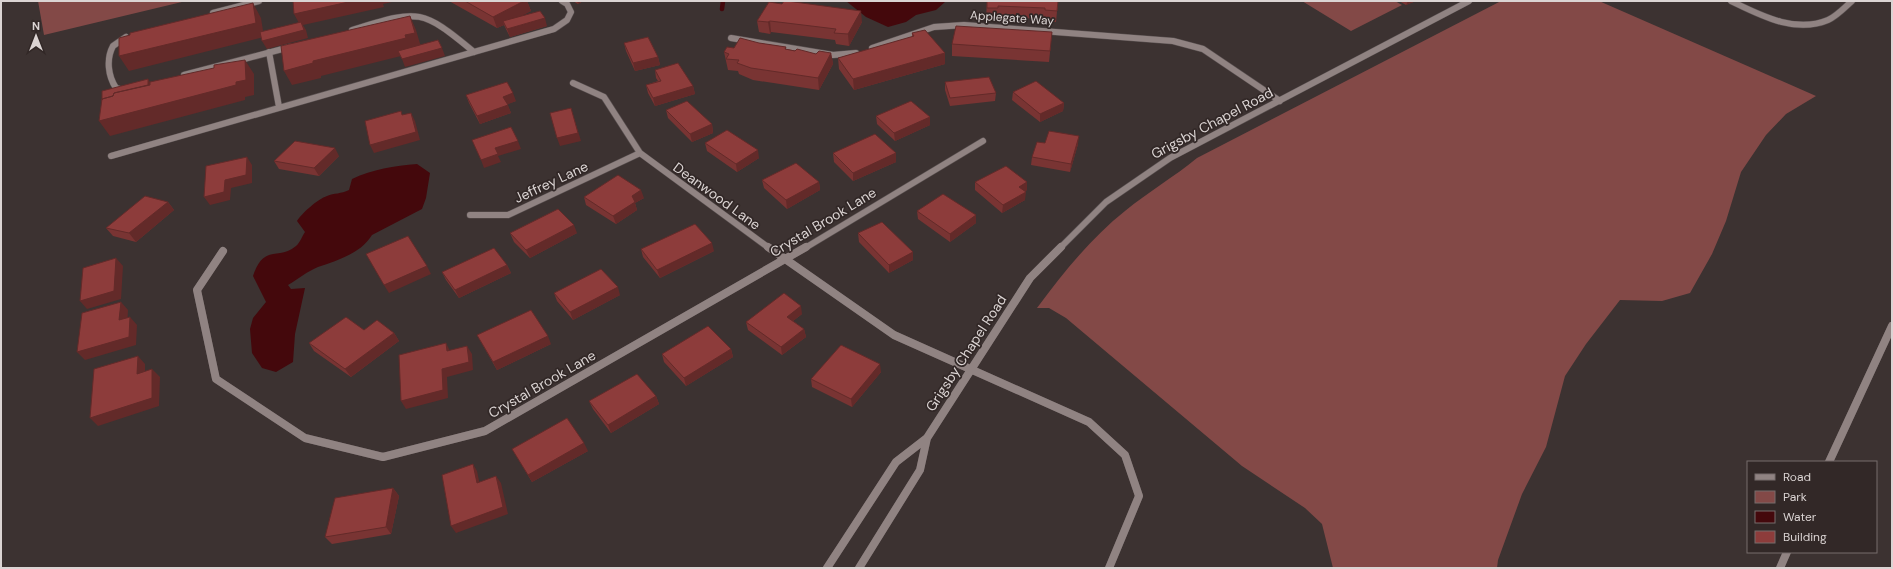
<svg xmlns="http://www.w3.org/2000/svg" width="1893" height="569" font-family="'DM Sans',sans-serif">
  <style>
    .green { fill: #834947 }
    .water { fill: #44080c }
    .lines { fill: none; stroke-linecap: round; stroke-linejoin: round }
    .stream { stroke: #44080c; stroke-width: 4.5 }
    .minor-far1-casing { stroke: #5a5151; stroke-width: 7 }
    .minor-casing { stroke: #5a5151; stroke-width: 8 }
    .minor-far1 { stroke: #908382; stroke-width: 6 }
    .minor { stroke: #908382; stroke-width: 8 }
    .wall { fill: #793433 }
    .shaded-wall { fill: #632a29 }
    .building { fill: #8d3c3b; stroke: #632a29 }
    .labels { text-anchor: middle; stroke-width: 3.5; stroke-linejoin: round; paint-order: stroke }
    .far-street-label { font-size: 12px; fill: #dbd4d3; stroke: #322827 }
    .street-label { font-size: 14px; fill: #dbd4d3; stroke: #322827 }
  </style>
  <rect width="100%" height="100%" fill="#3c3231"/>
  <path class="green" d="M38 1H186L44 35Z
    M1302 1H1395L1402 5 1351 31Z
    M1501 1H1599L1816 96 1786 114 1766 135 1741 172 1726 221 1712 254 1690 293 1662 301 1620 300 1586 344 1565 376 1546 447 1522 494 1498 560 1497 568H1333L1322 524 1305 508 1242 466 1066 318 1049 308H1037C1063 273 1091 238 1125 211 1148 192 1174 177 1197 158Z"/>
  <path class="water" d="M846 1H949L945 2 936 10 916 15 906 22 888 27 866 17Z
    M417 164 430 173 426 198 422 209 372 235C360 254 338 260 318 267 308 271 298 279 288 285L291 289 305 288 295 334 293 362 276 372 262 368 252 353 250 329 253 318 266 302 253 276C264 243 278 261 296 246 300 243 302 236 305 232L297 221C302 213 318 199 327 196 334 193 341 194 349 190L352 179C373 169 394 166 417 164Z"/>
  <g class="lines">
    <path class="stream" d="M722 9 723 1"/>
    <g class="minor-far1-casing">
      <path id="minor-far1" d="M1731 1C1760 15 1795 34 1828 20 1837 16 1845 7 1852 1
        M213 13 259 1
        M352 30C418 10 420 7 474 52
        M731 38 833 55 856 53
        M872 48 934 27 964 25 1173 41 1203 49 1280 101
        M269 52 279 107
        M184 75 290 47
        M573 83 604 97 640 153 769 248
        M123 90 116 88C108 76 106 59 113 46L126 37
        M111 156 554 29 567 20 571 12 567 4 562 1
        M470 215H508L640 153
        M805 248 983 141
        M1060 248 1106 202 1170 158 1469 1"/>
    </g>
    <g class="minor-casing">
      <path id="minor" d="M768 247 894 335 1089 422 1125 455 1139 496 1109 568
        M223 251 197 290 216 379 305 438 383 457 485 431 806 247
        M1829 462 1892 326
        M827 568 896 462 927 438
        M859 568 920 470 927 438 1030 278 1061 247
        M1780 568 1787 552"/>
    </g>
    <use href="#minor-far1" class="minor-far1"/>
    <use href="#minor" class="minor"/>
  </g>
  <path class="wall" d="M449 1H527L531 11 522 15 547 26 510 37 504 25 497 28Z
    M573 1H583L578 4Z
    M987 1H1058L1056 22H1044V19L997 17V19H986Z
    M1399 1H1416L1406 5Z
    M769 2 862 22 849 46 836 44 835 40 771 32 770 34 759 32 757 21Z
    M1052 32 1049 62 952 56V44Z
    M912 33 945 53V64L854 90 839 69 838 58 912 37Z
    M624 43 658 57 660 65 635 71 626 51Z
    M759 43 786 47V49L816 54 831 53 833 64 819 90 753 80 739 74 738 71 728 70 724 52 734 48Z
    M655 70 693 86 695 94 655 106 648 93 646 85 658 81 656 78Z
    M945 82 996 93 995 101 950 106 945 90Z
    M1013 92 1064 103 1063 111 1040 122 1012 100Z
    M466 95 516 101 507 104 511 113 480 124 469 103Z
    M666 110 712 124 713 133 692 142 668 118Z
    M876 116 930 117V125L895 141 877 124Z
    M705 143 759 158 737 172 707 151Z
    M1045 143 1078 144 1070 172 1031 165 1032 157Z
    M833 153 896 162 853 181 834 162Z
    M339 156 319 176 279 169 274 161Z
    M762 180 819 182 820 190 787 209 764 188Z
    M975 182 1027 190 1025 191V200L1002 213 975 190Z
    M584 197 644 198 635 203 637 210 616 224 586 205Z
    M168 202 174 210 136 242 113 236 106 228Z
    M917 211 976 223 950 242 918 219Z
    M510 233H577L530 258 514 242Z
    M858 233 913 260 889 273 859 242Z
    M641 249 714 251 660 278 643 257Z
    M507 265 511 273 459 298 446 280 442 272Z
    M554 293 620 295 573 320 557 301Z
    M802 314 793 321 804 329 806 337 782 355 748 330 746 322Z
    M364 330 394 333 399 341 351 377 314 351 309 343Z
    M477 335 551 344 497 370Z
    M731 349 733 357 686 386 664 362 662 354Z
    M881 372 852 407 812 387 811 379Z
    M656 396 659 404 611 433 593 409 589 401Z
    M512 449 588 451 532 482Z
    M393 488 399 496 391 534 332 544 325 537Z"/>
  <path class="shaded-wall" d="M353 1H396L383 4 384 7 303 25 306 30 308 38 267 49 262 41 300 25 294 14Z
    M524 1H527L531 11 505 25 503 21 504 25 497 28 493 17Z
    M577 1H583L578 4Z
    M1408 1H1416L1406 5Z
    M253 3 261 18 264 37 129 71 119 56Z
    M861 11 862 22 849 46 848 34Z
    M410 16 416 30 421 47 413 53 321 76V78L292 85 284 71 313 61 405 35Z
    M545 18 547 26 510 37 507 29Z
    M770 21 771 32 770 34 768 22Z
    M442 48 445 56 405 67 402 59Z
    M831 53 833 64 819 90 818 78Z
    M945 53V64L854 90 853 79Z
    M658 57 660 65 635 71 633 63Z
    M245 60 254 74V95L245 97V100L110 136 99 121 236 82Z
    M148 79 153 87 107 108Z
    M693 86 695 94 655 106 653 98Z
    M513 93 516 101 506 105 503 97Z
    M1064 103 1063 111 1040 122V114Z
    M508 105 511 113 480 124 477 116Z
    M571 108 581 141 560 146 557 138Z
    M411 113 415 121 420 140 374 153 370 145Z
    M930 117V125L895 141 894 133Z
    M712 124 713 133 692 142 690 134Z
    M1079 136 1078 144 1070 172 1071 164Z
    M518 141 521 149 498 156 501 162 484 168 481 160 495 148Z
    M335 148 339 156 319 176 314 168Z
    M758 150 759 158 737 172 736 164Z
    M896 153V162L853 181V173Z
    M247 157 252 165V183L231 188 230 200 210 205 204 197 225 180Z
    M819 182 820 190 787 209 786 200Z
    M1027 182V190L1019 195V187Z
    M641 190 644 198 635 203 637 210 616 224 613 216 632 196Z
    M1026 192 1025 200 1002 213 1003 205Z
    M168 202 174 210 136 242 129 233Z
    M976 215V223L950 242V234Z
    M574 225 577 233 530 258 526 250Z
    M712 243 714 251 660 278 657 270Z
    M913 252V260L889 273V265Z
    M116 258 123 266 121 299 87 309 80 301Z
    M507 265 511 273 459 298 455 290Z
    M427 266 431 274 389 293 384 285Z
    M618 287 620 295 573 320 570 312Z
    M121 302 128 310 127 328 119 320Z
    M801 306 802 314 788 325 787 317Z
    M130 317 137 325 136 345 85 360 77 352Z
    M804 329 806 337 782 355 781 347Z
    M394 333 399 341 351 377 345 369Z
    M548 336 551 344 497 370 493 362Z
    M446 343 450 351H447Z
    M467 346 472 354 473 370 447 377 448 398 406 409 401 401 442 369Z
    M731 349 733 357 686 386 684 378Z
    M138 356 145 364V381L137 374Z
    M880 364 881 372 852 407 851 399Z
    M152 369 160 377 159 406 98 426 90 418Z
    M656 396 659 404 611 433 608 425Z
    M584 443 588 451 532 482 528 475Z
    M473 464 477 471 481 490 477 483Z
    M496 476 501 483 508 514 456 533 451 526Z
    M393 488 399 496 391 534 386 527Z"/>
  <path class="building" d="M293 1H353L294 14Z
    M465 1H524L493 17Z
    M784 1H787L861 11 848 34 834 33 836 29 770 21 768 22 757 21 769 2 782 4Z
    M987 1H1058L1057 11 1045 10V8L998 6V8H987Z
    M253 3 256 23 119 56V38L130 35V33Z
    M540 11 545 18 507 29 503 21Z
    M410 16 415 33 405 35 406 38 313 61V63L284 71 281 46Z
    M301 22 304 30 262 41 260 32Z
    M956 26 1052 32 1050 51 952 44Z
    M925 30 945 53 853 79 838 58 914 36 912 33Z
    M648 37 658 57 633 63 624 43Z
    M740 38 759 43 786 47 785 49 795 51 797 49 816 54 819 51 831 53 818 78 751 68 737 63 739 60 726 59 729 54 724 52 727 47 734 48Z
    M438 40 442 48 402 59 398 51Z
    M245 60 246 80 236 82V85L99 121 102 99 113 96 114 93 150 85V82L214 68V65Z
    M678 63 693 86 653 98 646 85 661 81 655 70Z
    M989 77 996 93 950 98 945 82Z
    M148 79V85L114 93 113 96 102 99V100V91Z
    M1036 81 1064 103 1040 114 1013 92Z
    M507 82 513 93 503 97 508 105 477 116 466 95Z
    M687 101 712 124 690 134 666 110Z
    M911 101 930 117 894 133 876 116Z
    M571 108 578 133 557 138 550 113Z
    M401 111 402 115 411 113 416 132 370 145 365 121Z
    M511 127 518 141 495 148 498 154 481 160 472 140Z
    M727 130 758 150 736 164 705 143Z
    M1049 131 1079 136 1071 164 1032 157 1037 142 1045 143Z
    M875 134 896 153 853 173 833 153Z
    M295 141 335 148 314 168 274 161Z
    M247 157 246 175 225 180 224 192 204 197 206 166Z
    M796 163 819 182 786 200 762 180Z
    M1006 166 1027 182 1019 187 1026 192 1003 205 975 182Z
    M618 175 641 190 632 196 635 202 613 216 584 197Z
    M943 194 976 215 950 234 917 211Z
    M145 196 168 202 129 233 106 228Z
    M558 209 574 225 526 250 510 233Z
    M882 222 913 252 889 265 858 233Z
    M695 224 712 243 657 270 641 249Z
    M408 236 427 266 384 285 366 254Z
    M494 248 507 265 455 290 442 272Z
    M116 258 114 291 80 301 83 268Z
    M601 269 618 287 570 312 554 293Z
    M784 293 801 306 787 317 804 329 781 347 746 322Z
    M121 302 119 320 130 317 129 337 77 352 82 313Z
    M531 310 548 336 493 362 477 335Z
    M346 317 364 330 377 320 394 333 345 369 309 343Z
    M708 326 731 349 684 378 662 354Z
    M446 343 447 351 467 346 469 362 442 369 443 390 401 401 399 355Z
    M841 345 880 364 851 399 811 379Z
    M138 356 137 374 152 369V398L90 418 94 369Z
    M637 374 656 396 608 425 589 401Z
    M567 418 584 443 528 475 512 449Z
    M473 464 477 483 496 476 503 507 451 526 442 475Z
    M393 488 386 527 325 537 335 498Z"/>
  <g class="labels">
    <g class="far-street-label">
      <text transform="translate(1012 18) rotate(4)" y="4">Applegate Way</text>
    </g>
    <g class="street-label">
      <text transform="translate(1212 123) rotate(-28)" y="5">Grigsby Chapel Road</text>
      <text transform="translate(551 182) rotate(-25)" y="5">Jeffrey Lane</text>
      <text transform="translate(717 196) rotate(36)" y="5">Deanwood Lane</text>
      <text transform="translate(823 222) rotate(-31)" y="5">Crystal Brook Lane</text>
      <text transform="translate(966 353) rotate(-57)" y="5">Grigsby Chapel Road</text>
      <text transform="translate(542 384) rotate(-30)" y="5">Crystal Brook Lane</text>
    </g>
  </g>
  <rect width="1893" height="569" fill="none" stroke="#dbd4d3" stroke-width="4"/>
  <rect x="1747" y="461" width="130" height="92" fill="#322827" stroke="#766d6c"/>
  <rect x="1755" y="474" width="20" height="6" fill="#908382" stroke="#766d6c"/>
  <text x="1783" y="481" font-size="12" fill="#dbd4d3">Road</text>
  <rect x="1755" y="491" width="20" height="12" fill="#834947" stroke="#766d6c"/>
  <text x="1783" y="501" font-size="12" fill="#dbd4d3">Park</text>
  <rect x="1755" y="511" width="20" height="12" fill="#44080c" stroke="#766d6c"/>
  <text x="1783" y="521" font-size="12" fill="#dbd4d3">Water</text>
  <rect x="1755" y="531" width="20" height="12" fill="#8d3c3b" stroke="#766d6c"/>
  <text x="1783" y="541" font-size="12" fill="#dbd4d3">Building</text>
  <g transform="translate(36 36)" stroke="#322827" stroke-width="3" paint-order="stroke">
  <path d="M0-3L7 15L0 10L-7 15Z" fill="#dbd4d3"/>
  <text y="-6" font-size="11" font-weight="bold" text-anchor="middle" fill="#dbd4d3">N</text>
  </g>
</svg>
